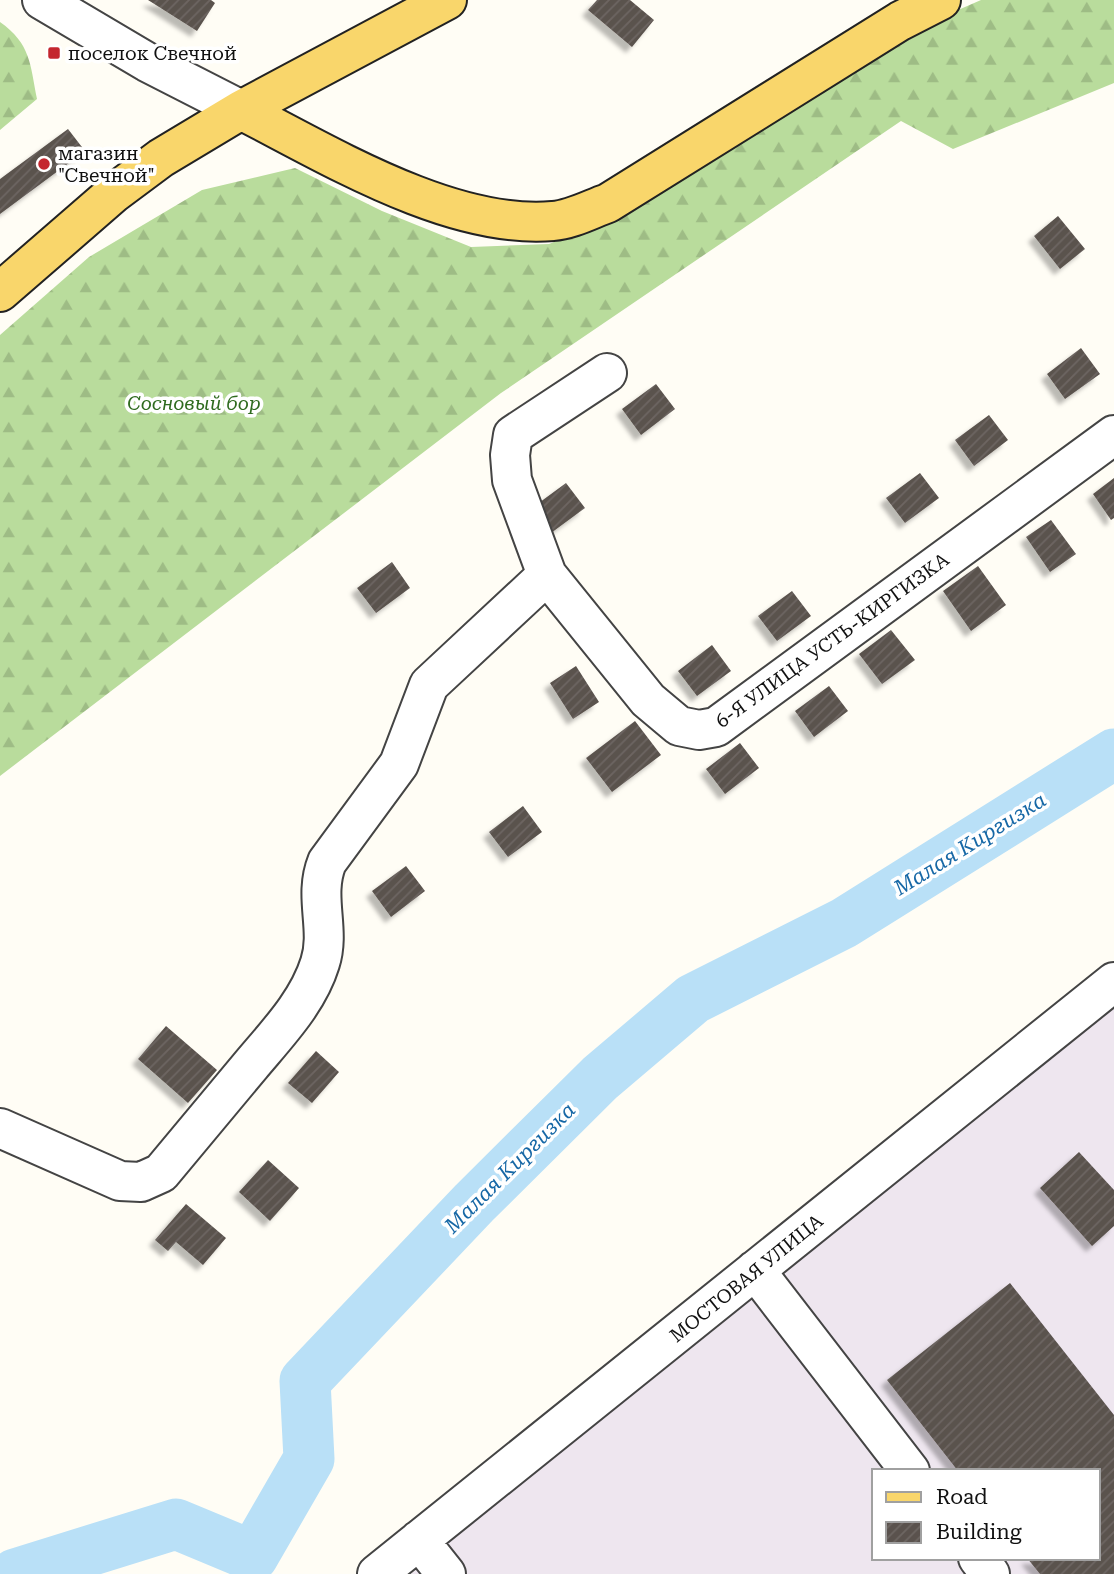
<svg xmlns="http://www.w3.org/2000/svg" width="1114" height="1574" font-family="'Roboto Serif',serif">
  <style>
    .industrial { fill: #eee6ef; fill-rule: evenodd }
    .forest { fill: url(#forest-firs) }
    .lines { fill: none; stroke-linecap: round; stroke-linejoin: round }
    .river { stroke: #b9e0f7; stroke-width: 51 }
    .building { fill: url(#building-hatch); filter: url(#shadow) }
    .minor-casing { stroke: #444; stroke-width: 42 }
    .major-casing { stroke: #222; stroke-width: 42 }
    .minor { stroke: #fff; stroke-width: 38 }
    .major { stroke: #f9d66b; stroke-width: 38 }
    .poi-dot { fill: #c4262e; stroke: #fff; stroke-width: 2.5 }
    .labels { text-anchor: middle; stroke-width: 7; stroke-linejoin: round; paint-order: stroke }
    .poi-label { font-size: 19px; fill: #111; stroke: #fff; text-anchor: start }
    .park-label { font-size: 19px; font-style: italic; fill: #2f6b1f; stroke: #fff }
    .street-label { font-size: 19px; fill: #111; stroke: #fff }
    .water-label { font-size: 21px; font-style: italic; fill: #1768a6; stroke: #fff }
  </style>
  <defs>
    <pattern id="forest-firs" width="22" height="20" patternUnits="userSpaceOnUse" patternTransform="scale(1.75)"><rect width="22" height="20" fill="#b9dc9c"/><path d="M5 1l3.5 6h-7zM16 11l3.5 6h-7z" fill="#9ebc85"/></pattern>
    <pattern id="building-hatch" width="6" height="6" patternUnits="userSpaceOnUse" patternTransform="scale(1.75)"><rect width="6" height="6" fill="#5a524d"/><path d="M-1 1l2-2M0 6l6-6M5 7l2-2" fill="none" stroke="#6d6662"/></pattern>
    <filter id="shadow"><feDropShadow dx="-6" dy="6" stdDeviation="2" flood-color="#0004"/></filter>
  </defs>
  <rect width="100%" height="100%" fill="#fffdf5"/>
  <path class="industrial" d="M1114 1000V1574H411L765 1281ZM874 1471H1098V1558H874Z"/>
  <path class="forest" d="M981 0H1114V83L953 149 901 121 501 393 0 776V335L89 257 202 190 295 168 382 211 471 247 549 244 623 215 910 31Z
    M0 22C31 44 30 64 37 99L0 130Z"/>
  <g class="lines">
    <path class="river" d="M15 1574 176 1524 253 1556 309 1459 305 1381 474 1203 600 1078 693 999 844 923 1114 754"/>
  </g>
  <path class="building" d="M148 0H211L215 3 197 31Z
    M597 0H630L654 20 632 47 588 10Z
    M68 129 85 151 0 214V179Z
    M1058 216 1085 249 1060 269 1034 236Z
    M1081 348 1100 374 1065 399 1047 374Z
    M656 384 675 409 641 435 622 409Z
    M989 415 1008 440 974 466 955 440Z
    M920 473 939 498 905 523 886 498Z
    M1114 478V518L1111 520 1093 494Z
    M566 483 585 508 551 533 532 508Z
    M1051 520 1076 554 1050 572 1026 537Z
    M392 562 410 588 376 613 357 588Z
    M978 566 1006 605 971 631 943 591Z
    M792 591 811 616 777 641 758 616Z
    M891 630 915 660 882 684 859 654Z
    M712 645 731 671 697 696 678 671Z
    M576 666 599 702 573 719 550 683Z
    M829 686 848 711 814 737 795 711Z
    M635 721 661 755 612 792 586 758Z
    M740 743 759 768 725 794 706 769Z
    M523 806 542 832 508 857 489 832Z
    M406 866 425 891 391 917 372 891Z
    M166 1026 217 1070 188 1103 138 1059Z
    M316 1051 339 1072 312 1103 288 1083Z
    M1079 1152 1114 1190V1226L1092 1246 1040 1188Z
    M268 1160 299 1188 270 1221 239 1192Z
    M186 1204 226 1238 203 1265 176 1242 168 1251 155 1240Z
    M1010 1283 1114 1415V1574H1040L1027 1558H1098V1471H958L887 1380Z"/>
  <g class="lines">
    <g class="minor-casing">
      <path id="minor" d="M42 0 147 62 241 110
        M607 373 513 435 510 455 512 480 547 575 648 700 679 726 699 730 716 727 1114 435
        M0 1128 120 1181 141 1182 161 1173C191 1137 221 1101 251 1065 277 1034 308 1002 320 963 331 929 313 897 327 862L399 764 429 685 547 575
        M755 1270 910 1471
        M419 1540 446 1574
        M978 1558 990 1574
        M377 1574 1114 982"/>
    </g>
    <g class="major-casing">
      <path id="major" d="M241 110C329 155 451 230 553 221 571 220 591 209 608 203L900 21 941 0
        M0 292 114 193 161 158 241 110 447 0"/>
    </g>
    <use href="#minor" class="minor"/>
    <use href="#major" class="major"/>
  </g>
  <g class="poi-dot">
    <rect x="47" y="46" width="14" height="14" rx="3.5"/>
    <circle cx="44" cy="164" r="7"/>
  </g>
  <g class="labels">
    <g class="poi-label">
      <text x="68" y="60">поселок Свечной</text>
      <text x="58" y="160">магазин<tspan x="58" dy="22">"Свечной"</tspan></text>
    </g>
    <g class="park-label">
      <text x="194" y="410">Сосновый бор</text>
    </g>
    <g class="street-label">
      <text transform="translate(832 640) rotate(-36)" y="7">6-Я УЛИЦА УСТЬ-КИРГИЗКА</text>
      <text transform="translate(746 1278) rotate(-39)" y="7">МОСТОВАЯ УЛИЦА</text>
    </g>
    <g class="water-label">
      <text transform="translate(970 844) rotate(-32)" y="7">Малая Киргизка</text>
      <text transform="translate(510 1168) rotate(-45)" y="7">Малая Киргизка</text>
    </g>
  </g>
  <rect x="872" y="1469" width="228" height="91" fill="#ffffff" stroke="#a0a0a0" stroke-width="2"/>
  <rect x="886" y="1492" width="35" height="10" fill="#f9d66b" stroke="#a0a0a0" stroke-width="2"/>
  <text x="936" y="1504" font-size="21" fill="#111111">Road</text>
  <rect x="886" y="1522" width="35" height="21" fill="url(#building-hatch)" stroke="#a0a0a0" stroke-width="2"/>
  <text x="936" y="1539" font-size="21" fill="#111111">Building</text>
</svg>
